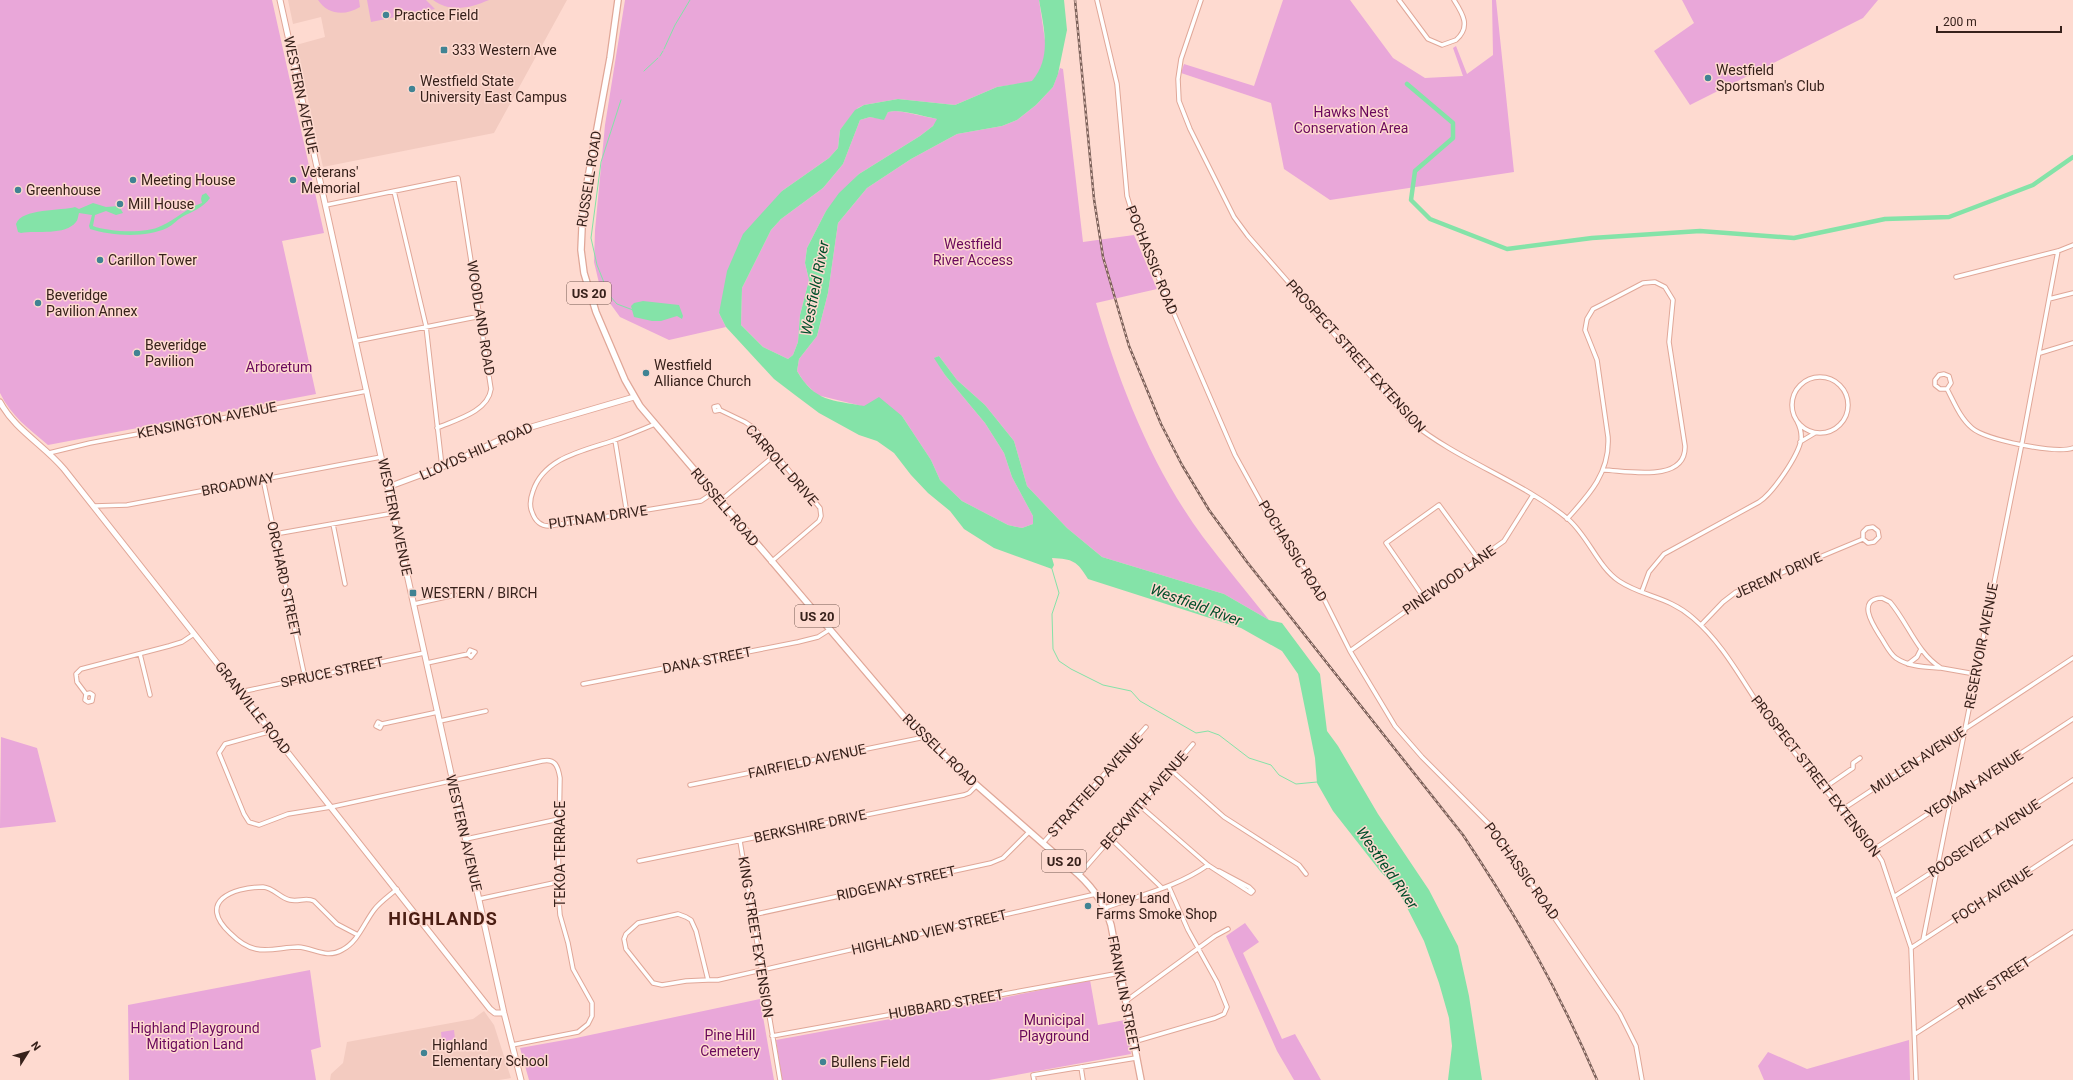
<svg xmlns="http://www.w3.org/2000/svg" width="2073" height="1080" font-family="Roboto,sans-serif">
  <style>
    .built { fill: #f3cbc0 }
    .green { fill: #e9a7d9 }
    .water { fill: #84e3a8; fill-rule: evenodd }
    .lines { fill: none; stroke-linecap: round; stroke-linejoin: round }
    .stream { stroke: #84e3a8; stroke-width: 1 }
    .canal { stroke: #84e3a8; stroke-width: 4.5 }
    .street-casing { stroke: #e0a798; stroke-width: 5.5 }
    .secondary-casing { stroke: #e0a798; stroke-width: 7 }
    .primary-casing { stroke: #e0a798; stroke-width: 8 }
    .street { stroke: #fff; stroke-width: 3.5 }
    .secondary { stroke: #fff; stroke-width: 5 }
    .primary { stroke: #fff; stroke-width: 5.5 }
    .rail-casing { stroke: #7b6059; stroke-width: 2.5 }
    .rail { stroke: #fedad0; stroke-width: 1; stroke-dasharray: 3; stroke-linecap: butt }
    .poi-dot { fill: #408393; stroke: #fedad0; stroke-width: 1.5 }
    .labels { text-anchor: middle; stroke-width: 3; stroke-linejoin: round; paint-order: stroke }
    .shield { fill: #fedad0; stroke: #735851; stroke-width: 1 }
    .shield-label { font-size: 13px; font-weight: bold; fill: #37211b }
    .poi-label { font-size: 14px; fill: #37211b; stroke: #fedad0; text-anchor: start }
    .street-label { font-size: 14px; fill: #37211b; stroke: #fedad0 }
    .park-label { font-size: 14px; fill: #6a085c; stroke: #fedad0 }
    .water-label { font-size: 15px; font-style: italic; fill: #004e2a; stroke: #fedad0 }
    .district-label { font-size: 18px; font-weight: bold; letter-spacing: 1px; fill: #4b1e13; stroke: #fedad0 }
  </style>
  <rect width="100%" height="100%" fill="#fedad0"/>
  <path class="built" d="M288 0H567L494 133 323 167 296 45 325 37 321 17 293 24Z
    M484 1011 494 1025 511 1078 499 1080H330L331 1074 343 1063 347 1042 473 1019Z"/>
  <path class="green" d="M0 0H272L324 233 282 241 316 394 48 445C29 429 11 416 0 393Z
    M318 0H359L360 7C345 16 328 15 318 0Z
    M367 0H426L435 9 371 22Z
    M433 0H489C470 8 451 13 433 0Z
    M625 0H1039L1046 47C1045 60 1040 72 1032 82L997 87 955 105 898 99 864 105 858 108 840 130 838 148 829 158 782 191 719 313 726 327 669 340 620 317 604 295 599 283 594 262 595 230 605 125Z
    M1283 0H1350L1393 58 1425 78 1463 76 1453 48 1456 46 1467 74 1493 55 1492 0H1496L1514 172 1330 200 1284 169 1271 103 1181 73 1184 64 1254 86Z
    M1682 0H1878L1863 18 1690 105 1654 51 1694 23Z
    M1060 68 1063 69 1083 242 1134 235 1157 289 1096 303C1119 384 1152 468 1203 537 1224 565 1247 592 1269 620L1224 594 1102 557 1067 528 1027 486 1014 441 985 405 957 380 939 356 935 358 945 375 985 423 1004 453 1012 477 1033 516V524L1022 528 1008 525 962 501 940 480 931 460 902 416 817 395 804 382 797 371 799 359 817 336 828 293 838 223 867 188 911 159 957 134 1002 126 1017 120 1036 105 1053 87Z
    M895 111C910 112 923 117 938 119L933 126 920 136 859 174 826 211 807 248 805 263 809 280 800 315 798 342 793 355 788 359 763 347 741 325 742 288 771 230 781 219 823 188 843 164 860 120 870 117 884 119 888 112Z
    M1 737 37 748 56 822 0 828Z
    M1245 923 1259 942 1243 953 1282 1039 1295 1034 1321 1080H1294L1277 1051 1226 936Z
    M310 970 321 1047 311 1050 316 1080H129L128 1005Z
    M1090 980 1098 1025 1125 1020 1131 1054 989 1080H782L776 1040 972 1004Z
    M760 999 774 1080H529L520 1048 576 1038Z
    M454 1030 455 1039 442 1042 441 1032Z
    M1909 1040 1910 1080H1764L1758 1066 1768 1052 1807 1069Z"/>
  <path class="water" d="M1039 0H1064L1067 30 1058 74 1053 87 1036 105 1017 120 1002 126 957 134 911 159 867 188 838 223 828 293 817 336 799 359 797 371C815 402 832 400 864 406L879 397 902 416 931 460 940 480 962 501 1008 525 1022 528 1033 524V516L1012 477 1004 453 985 423 945 375 934 358 939 356 957 380 985 405 1014 441 1027 486 1067 528 1102 557 1224 594 1269 620 1282 623 1320 674 1327 731 1338 746 1378 814 1429 890 1458 946 1469 996 1482 1080H1448L1452 1046 1449 1018 1439 983 1424 941 1398 890 1380 871 1333 811 1317 783 1315 758 1298 674 1282 651 1241 628 1088 579C1077 561 1073 559 1052 558L1054 565 1052 569 994 548 964 529 950 511 928 493 911 475 894 453 877 441 859 435 819 413 795 395 774 379 726 327 719 313 727 271 743 234 782 191 829 158 838 148 840 130 855 110 864 105 898 99 955 105 997 87 1032 81C1052 57 1044 29 1039 0ZM895 111C910 112 923 116 937 119L933 126 920 136 859 174 839 193 826 211 807 248 805 263 809 280 800 315 798 342 793 355 788 359 763 347 741 325 742 288 771 230 781 219 823 188 843 164 860 120 870 117 884 120 888 112Z
    M206 193 210 198C203 208 193 211 182 217 177 220 173 225 167 228 146 238 112 236 90 229L89 226 92 215 79 213C78 216 78 220 76 222 65 236 37 230 21 233L18 232 16 224C21 208 62 211 75 207L79 209 93 203 106 207 119 206 123 213 116 215 106 211 95 215 93 226C109 232 146 234 161 226 175 220 188 207 202 203L201 199 202 195Z
    M643 301 679 305 683 316 682 319 677 316 661 321H652L634 317 631 306 634 303Z"/>
  <g class="lines">
    <path class="stream" d="M664 49 675 25 690 0
      M660 56 663 51
      M644 71 658 58
      M621 100 601 162 591 238 597 265 609 295 617 304 633 310
      M1052 569 1059 593 1052 614 1053 649 1059 661 1071 669 1103 685 1131 691 1140 701 1196 733 1208 731 1219 735 1249 758 1271 765 1279 775 1296 784 1317 782"/>
    <path class="canal" d="M1407 84 1453 123V138L1415 171 1411 200 1430 219 1507 249 1592 238 1700 231 1794 238 1885 219 1949 217 2033 185 2073 157"/>
    <g class="street-casing">
      <path id="street" d="M1097 0 1117 84 1127 196 1137 228 1235 455 1279 535 1316 583 1350 651 1395 726 1422 757 1494 829 1620 1014 1636 1046 1642 1080
        M1201 0 1181 59 1178 79 1179 101 1190 129 1234 217 1248 236 1411 422C1459 461 1520 480 1568 519 1588 536 1598 567 1619 581 1643 597 1668 596 1693 618 1726 646 1745 687 1770 721 1802 766 1841 806 1874 849L1882 861 1911 948 1916 1080
        M1399 0 1428 39 1442 45 1456 40C1471 27 1463 14 1454 0
        M394 191 426 326 442 467
        M326 205 458 178 491 389C488 412 455 420 437 428
        M1956 277 2058 251 2073 245
        M2049 299 2073 293
        M356 341 481 316
        M2040 353 2073 343
        M1792 405a28 28 0 1 1 56 0a28 28 0 1 1-56 0Z
        M1947 389H1940L1935 385V380L1939 375 1944 374 1949 376 1951 383 1947 389C1954 402 1960 418 1972 428 1986 440 2055 454 2073 448
        M720 410 715 411 714 407 718 406 720 410 745 422 754 428 820 508 821 516 819 521 771 562
        M655 424C641 430 626 436 612 441 582 451 544 458 533 491 530 499 529 505 532 512 535 521 540 526 549 526L701 501 713 493
        M615 440 627 514
        M1800 442 1815 433
        M49 453 90 443 367 391
        M263 479 305 678
        M720 501 776 454
        M94 506 127 505 381 457
        M1567 519C1590 494 1610 472 1608 437L1597 360 1585 330 1587 319 1593 309 1601 305 1643 283 1655 282 1665 287 1673 300 1669 342 1685 446C1686 483 1628 471 1604 470
        M333 524 345 584
        M275 534 394 513
        M1642 591 1649 572 1664 554 1759 502C1773 493 1798 456 1801 440 1802 433 1800 427 1797 421
        M1424 598 1386 543 1439 505 1479 560
        M414 604 455 595
        M1701 625 1723 602 1736 592 1863 539V532L1867 528 1873 527 1878 531 1879 537 1874 542 1868 543 1863 539
        M1350 651 1504 541 1533 495
        M140 654 150 695
        M427 663 468 654 471 657 475 652 470 650 468 654
        M1908 664 1917 657 1921 649
        M1941 668C1926 667 1909 667 1896 658 1889 653 1885 643 1880 636 1873 625 1856 599 1882 598L1890 602C1908 623 1917 653 1941 668L1975 674
        M583 684 798 642 818 637 829 630
        M240 692 424 653
        M86 694 85 700 88 702 92 701 93 695 90 693 86 694 77 682 76 674 81 669 169 646 182 642 194 634
        M440 721 486 711
        M382 724 380 728 376 726 378 722 382 724 438 712
        M272 731 225 744 219 753 244 814 249 822 259 825 288 814 331 807 542 761C555 758 558 766 560 778L558 889 560 915 568 943 573 969 592 1003V1016L588 1024 578 1032 512 1045
        M1171 770 1224 817 1299 865 1306 874
        M690 785 925 737
        M1824 788 1853 768V763L1860 758
        M1139 805 1208 865 1251 893 1253 891 1249 887 1219 871
        M1843 809 2073 658
        M1110 838 1161 887
        M466 839 559 819
        M740 841 780 1080
        M1043 843 1146 727
        M1874 849 2073 719
        M639 861 964 795 969 793 977 785
        M1079 875 1193 744
        M1895 896 2073 780
        M479 899 558 882
        M1105 908C1140 895 1177 887 1208 865
        M752 915 991 863 1003 858 1030 831
        M358 935 337 924 314 901C306 897 299 902 290 900 280 898 274 888 263 887 232 887 197 902 230 933 237 940 245 947 256 949 269 952 284 947 298 947 314 948 326 959 342 950 358 942 364 923 374 910 380 902 389 896 397 889
        M1923 940 2022 443 2058 251
        M1911 948 2073 842
        M708 980 686 981 662 985 653 983 626 949 624 939 626 934 638 923 678 914 686 917 691 920 696 931 708 980H718L1096 894
        M1126 1001 1215 936 1228 929
        M1915 1034 2073 932
        M772 1036 1120 973
        M1133 1042 1215 1018 1224 1014 1227 1007 1217 982 1188 930 1169 887
        M1081 1067 1083 1080
        M1034 1080 1033 1075 1136 1058"/>
    </g>
    <g class="secondary-casing">
      <path id="secondary" d="M280 0 504 1013 521 1080
        M0 402C15 430 44 445 64 469L490 1009 495 1013H504
        M388 487 442 467 521 430 634 397"/>
    </g>
    <g class="primary-casing">
      <path id="primary" d="M618 0 610 58 583 205 581 250 584 273 596 312 625 380 640 406 906 719 964 774 1079 875C1094 889 1105 905 1111 925L1141 1080"/>
    </g>
    <use href="#street" class="street"/>
    <use href="#secondary" class="secondary"/>
    <use href="#primary" class="primary"/>
    <g class="rail-casing">
      <path id="rail" d="M1075 0 1094 199 1103 257 1129 346 1161 424 1182 465 1209 510 1247 562 1463 835C1517 916 1559 991 1597 1080"/>
    </g>
    <use href="#rail" class="rail"/>
  </g>
  <g class="poi-dot">
    <circle cx="386" cy="15" r="4"/>
    <rect x="440" y="46" width="8" height="8" rx="2"/>
    <circle cx="1708" cy="78" r="4"/>
    <circle cx="412" cy="89" r="4"/>
    <circle cx="133" cy="180" r="4"/>
    <circle cx="293" cy="180" r="4"/>
    <circle cx="18" cy="190" r="4"/>
    <circle cx="120" cy="204" r="4"/>
    <circle cx="100" cy="260" r="4"/>
    <circle cx="38" cy="303" r="4"/>
    <circle cx="137" cy="353" r="4"/>
    <circle cx="646" cy="373" r="4"/>
    <rect x="409" y="589" width="8" height="8" rx="2"/>
    <circle cx="1088" cy="906" r="4"/>
    <circle cx="424" cy="1053" r="4"/>
    <circle cx="823" cy="1062" r="4"/>
  </g>
  <g class="labels">
    <g class="shield">
      <rect x="567" y="282" width="44" height="22" rx="3"/>
      <rect x="795" y="605" width="44" height="22" rx="3"/>
      <rect x="1042" y="850" width="44" height="22" rx="3"/>
    </g>
    <g class="shield-label">
      <text x="589" y="298">US 20</text>
      <text x="817" y="621">US 20</text>
      <text x="1064" y="866">US 20</text>
    </g>
    <g class="poi-label">
      <text x="394" y="20">Practice Field</text>
      <text x="452" y="55">333 Western Ave</text>
      <text x="1716" y="75">Westfield<tspan x="1716" dy="16">Sportsman's Club</tspan></text>
      <text x="420" y="86">Westfield State<tspan x="420" dy="16">University East Campus</tspan></text>
      <text x="301" y="177">Veterans'<tspan x="301" dy="16">Memorial</tspan></text>
      <text x="141" y="185">Meeting House</text>
      <text x="26" y="195">Greenhouse</text>
      <text x="128" y="209">Mill House</text>
      <text x="108" y="265">Carillon Tower</text>
      <text x="46" y="300">Beveridge<tspan x="46" dy="16">Pavilion Annex</tspan></text>
      <text x="145" y="350">Beveridge<tspan x="145" dy="16">Pavilion</tspan></text>
      <text x="654" y="370">Westfield<tspan x="654" dy="16">Alliance Church</tspan></text>
      <text x="421" y="598">WESTERN / BIRCH</text>
      <text x="1096" y="903">Honey Land<tspan x="1096" dy="16">Farms Smoke Shop</tspan></text>
      <text x="432" y="1050">Highland<tspan x="432" dy="16">Elementary School</tspan></text>
      <text x="831" y="1067">Bullens Field</text>
    </g>
    <g class="street-label">
      <text transform="translate(301 95) rotate(78)" y="5">WESTERN AVENUE</text>
      <text transform="translate(589 179) rotate(-81)" y="5">RUSSELL ROAD</text>
      <text transform="translate(1152 260) rotate(68)" y="5">POCHASSIC ROAD</text>
      <text transform="translate(481 318) rotate(81)" y="5">WOODLAND ROAD</text>
      <text transform="translate(1356 356) rotate(48)" y="5">PROSPECT STREET EXTENSION</text>
      <text transform="translate(207 420) rotate(-11)" y="5">KENSINGTON AVENUE</text>
      <text transform="translate(476 451) rotate(-24)" y="5">LLOYDS HILL ROAD</text>
      <text transform="translate(782 465) rotate(49)" y="5">CARROLL DRIVE</text>
      <text transform="translate(238 484) rotate(-11)" y="5">BROADWAY</text>
      <text transform="translate(725 507) rotate(50)" y="5">RUSSELL ROAD</text>
      <text transform="translate(395 517) rotate(78)" y="5">WESTERN AVENUE</text>
      <text transform="translate(598 517) rotate(-8)" y="5">PUTNAM DRIVE</text>
      <text transform="translate(1293 551) rotate(58)" y="5">POCHASSIC ROAD</text>
      <text transform="translate(1778 575) rotate(-24)" y="5">JEREMY DRIVE</text>
      <text transform="translate(284 579) rotate(78)" y="5">ORCHARD STREET</text>
      <text transform="translate(1449 580) rotate(-35)" y="5">PINEWOOD LANE</text>
      <text transform="translate(1981 646) rotate(-79)" y="5">RESERVOIR AVENUE</text>
      <text transform="translate(707 660) rotate(-11)" y="5">DANA STREET</text>
      <text transform="translate(332 672) rotate(-12)" y="5">SPRUCE STREET</text>
      <text transform="translate(253 708) rotate(52)" y="5">GRANVILLE ROAD</text>
      <text transform="translate(940 750) rotate(44)" y="5">RUSSELL ROAD</text>
      <text transform="translate(1918 760) rotate(-33)" y="5">MULLEN AVENUE</text>
      <text transform="translate(807 761) rotate(-12)" y="5">FAIRFIELD AVENUE</text>
      <text transform="translate(1816 776) rotate(52)" y="5">PROSPECT STREET EXTENSION</text>
      <text transform="translate(1974 784) rotate(-33)" y="5">YEOMAN AVENUE</text>
      <text transform="translate(1095 785) rotate(-48)" y="5">STRATFIELD AVENUE</text>
      <text transform="translate(1144 800) rotate(-49)" y="5">BECKWITH AVENUE</text>
      <text transform="translate(810 826) rotate(-12)" y="5">BERKSHIRE DRIVE</text>
      <text transform="translate(464 833) rotate(77)" y="5">WESTERN AVENUE</text>
      <text transform="translate(1984 838) rotate(-33)" y="5">ROOSEVELT AVENUE</text>
      <text transform="translate(560 854) rotate(-90)" y="5">TEKOA TERRACE</text>
      <text transform="translate(1522 871) rotate(54)" y="5">POCHASSIC ROAD</text>
      <text transform="translate(896 883) rotate(-12)" y="5">RIDGEWAY STREET</text>
      <text transform="translate(1992 895) rotate(-33)" y="5">FOCH AVENUE</text>
      <text transform="translate(929 932) rotate(-13)" y="5">HIGHLAND VIEW STREET</text>
      <text transform="translate(756 937) rotate(81)" y="5">KING STREET EXTENSION</text>
      <text transform="translate(1994 983) rotate(-33)" y="5">PINE STREET</text>
      <text transform="translate(1124 994) rotate(79)" y="5">FRANKLIN STREET</text>
      <text transform="translate(946 1004) rotate(-10)" y="5">HUBBARD STREET</text>
    </g>
    <g class="park-label">
      <text x="1351" y="117">Hawks Nest<tspan x="1351" dy="16">Conservation Area</tspan></text>
      <text x="973" y="249">Westfield<tspan x="973" dy="16">River Access</tspan></text>
      <text x="279" y="372">Arboretum</text>
      <text x="1054" y="1025">Municipal<tspan x="1054" dy="16">Playground</tspan></text>
      <text x="195" y="1033">Highland Playground<tspan x="195" dy="16">Mitigation Land</tspan></text>
      <text x="730" y="1040">Pine Hill<tspan x="730" dy="16">Cemetery</tspan></text>
    </g>
    <g class="water-label">
      <text transform="translate(815 288) rotate(-79)" y="5">Westfield River</text>
      <text transform="translate(1196 605) rotate(20)" y="5">Westfield River</text>
      <text transform="translate(1387 868) rotate(55)" y="5">Westfield River</text>
    </g>
    <g class="district-label">
      <text x="443" y="925">HIGHLANDS</text>
    </g>
  </g>
  <g transform="translate(28 1052) rotate(53)" stroke="#fedad0" stroke-width="3" paint-order="stroke">
  <path d="M0-3L7 15L0 10L-7 15Z" fill="#37211b"/>
  <text y="-6" font-size="11" font-weight="bold" text-anchor="middle" fill="#37211b">N</text>
  </g>
  <path d="M1937 26v6h124v-6" fill="none" stroke="#37211b" stroke-width="2"/>
  <text x="1943" y="26" font-size="12" fill="#37211b" stroke="#fedad0" stroke-width="3" paint-order="stroke">200 m</text>
</svg>
